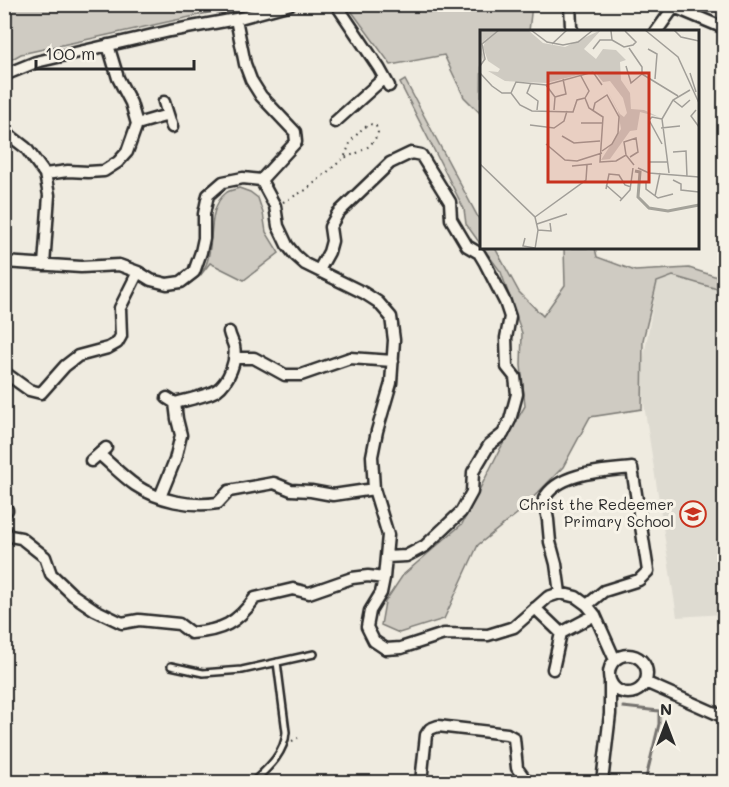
<svg xmlns="http://www.w3.org/2000/svg" width="729" height="787" font-family="Mali,sans-serif">
  <style>
    .built { fill: #dedbd1 }
    .green { fill: #cfcbc2; stroke: #7d7b76; stroke-width: 1.5 }
    .lines { fill: none; stroke-linecap: round; stroke-linejoin: round }
    .stream { stroke: #74726e; stroke-width: 3 }
    .lane-casing { stroke: #2b2b2b; stroke-width: 10 }
    .street-casing { stroke: #2b2b2b; stroke-width: 15 }
    .path { stroke: #2b2b2b; stroke-width: 2; stroke-dasharray: 1.5 4.5; stroke-linecap: butt }
    .lane { stroke: #f7f3e8; stroke-width: 5 }
    .street { stroke: #f7f3e8; stroke-width: 10 }
    .labels { text-anchor: middle; stroke-width: 6; stroke-linejoin: round; paint-order: stroke }
    .poi-label { font-size: 15px; fill: #2b2b2b; stroke: #f7f3e8; text-anchor: end }
    .inset-river { fill: none; stroke: #a4a29a; stroke-width: 3 }
    .inset-road { fill: none; stroke: #a19e98; stroke-width: 1.5 }
    .view { fill: #c8321e; fill-opacity: 0.15; stroke: #c8321e; stroke-width: 3 }
    .inset-edge { fill: none; stroke: #2b2b2b; stroke-width: 3 }
  </style>
  <rect width="100%" height="100%" fill="#efebe0"/>
  <filter id="ink" filterUnits="userSpaceOnUse"><feTurbulence type="fractalNoise" baseFrequency=".0167" numOctaves="2"/><feDisplacementMap in="SourceGraphic" scale="12" xChannelSelector="R" yChannelSelector="G"/><feConvolveMatrix kernelMatrix="1 2 1 2 8 2 1 2 1" color-interpolation-filters="sRGB"/></filter>
  <g filter="url(#ink)">
    <path class="built" d="M679 275 724 288V614L677 617 640 379 657 282Z"/>
    <path class="green" d="M5 4H245V5L21 54 5 63Z
      M347 5H532L529 31 482 32 481 114 464 97 444 55 391 65Z
      M405 80 481 223V245L466 224 464 209 400 83Z
      M239 188 250 192 258 198 263 213 266 232 279 253 244 280 210 263 200 276 187 286C194 280 202 274 206 265 215 244 206 208 226 193 229 190 235 190 239 188Z
      M483 248H495L519 292 543 316 565 285 564 248H595L597 257 635 271 689 268 724 279V291L673 276 657 282 643 340 642 409 590 417 563 467 518 513 478 545 444 619 399 633 381 625 385 602 403 575 462 524 500 449 525 406 521 365 522 333 501 272Z"/>
    <g class="lines">
      <path class="stream" d="M623 707 659 711V724L645 782"/>
      <g class="lane-casing">
        <path id="lane" d="M171 666 203 673 242 670 314 654
          M253 782C268 768 285 753 286 732L277 662"/>
      </g>
      <g class="street-casing">
        <path id="street" d="M336 4 379 68 389 86
          M570 4 571 27 573 32
          M674 7 724 28
          M236 19 245 64 251 80 261 96 295 132 296 142 261 180
          M656 32 674 7V4
          M4 75 36 62 170 31 236 19 291 4
          M164 102 172 127
          M335 122 384 78
          M137 124 168 115
          M4 131 26 148 45 174 49 195 44 265
          M45 174 68 171 88 172 104 171 118 162 127 152 137 124 131 103 118 78 108 45
          M261 180 275 206 278 226 287 245 295 255 305 264 364 293 378 302 391 317 394 340 391 383 377 431 372 456 374 489 388 535 384 578 381 593 370 611 367 627 374 641 386 649 401 648 444 634 488 635 514 627 548 597 560 593 576 597 587 605 595 615 615 660
          M4 262 81 267 119 265 138 272 151 280 167 284 181 282 194 272 201 252 204 238V214L208 195 223 182 243 178 261 180
          M319 270 329 252 332 241 330 227 338 213 390 163 411 153 421 155 450 202 451 219 467 246 479 253 485 263 505 302 510 317 506 338 507 367 515 377 517 394 510 420 503 434 489 445 473 472 472 492 461 512 425 546 406 556 386 557
          M234 358H254L285 375H301L350 358 393 361
          M4 372 29 390 41 393 65 366 78 356 108 348 117 343 121 336 120 308 138 272
          M167 398 175 403C186 400 208 396 217 390 229 381 237 361 234 346 233 342 230 337 229 332
          M99 454C111 464 122 476 135 485 159 501 190 507 218 503L229 491 274 483 291 490 311 491 333 495 374 489
          M91 461 106 448
          M160 497 175 460 181 435 177 419 175 403
          M4 512 7 510
          M4 531 10 536 21 538 45 557 51 574 73 595 95 610 122 623 139 620 179 624 191 633C222 631 237 623 255 598L293 589 309 593 352 578 368 576 384 578
          M560 593 556 564 550 542 548 520 544 499C558 472 604 471 632 468L648 571 639 580 604 591 587 605
          M535 608 561 633
          M609 674a19 19 0 1 1 38 0a19 19 0 1 1-38 0Z
          M553 669 561 633 595 615
          M645 682 724 717
          M421 782 426 735 430 729 438 726 507 734 514 738 517 768 527 782
          M602 782 610 714V681"/>
      </g>
      <path class="path" d="M283 202 306 190 344 158 351 141 362 129 370 124 376 126 378 133C371 149 360 152 344 158
        M292 741 298 738"/>
      <use href="#lane" class="lane"/>
      <use href="#street" class="street"/>
    </g>
  </g>
  <defs>
    <g id="school-ring" transform="scale(1.35)"><circle r="9.5" fill="#f7f3e8" stroke="#c8321e" stroke-width="1.5"/><path d="M0-5L7-2L0 1L-7-2ZM-4 1L0 2.5L4 1V4Q0 6-4 4Z" fill="#c8321e"/></g>
  </defs>
  <g fill-rule="evenodd">
    <use href="#school-ring" x="693" y="514"/>
  </g>
  <g class="labels">
    <g class="poi-label">
      <text x="674" y="510">Christ the Redeemer<tspan x="674" dy="17">Primary School</tspan></text>
    </g>
  </g>
  <g transform="translate(480 30)">
    <rect width="219" height="219" fill="#efebe0"/>
    <path d="M0 0H48L63 13 85 17 121 0 104 19 116 29 123 19 136 20 146 30 140 32 141 50 150 63 151 79 164 80 179 87 160 82 157 100 150 101 130 129 121 130 141 99 138 81 124 55 140 84 144 87 147 83 143 68 130 51 123 52 114 41 66 53 25 51 8 41 18 42 20 39 8 31 3 17 7 8 1 15 4 29 3 30 0 22Z" fill="#cfcbc2"/>
    <path class="inset-river" d="M155 141 160 142 158 167 169 178 188 181 219 175"/>
    <path class="inset-road" d="M51 0 67 12 83 15 98 12 113 0M165 0 198 27 219 73M194 0 201 7 219 11M132 10 144 17 153 15 156 12 145 1M72 14 87 0M113 19 120 10H132L131 1M168 19 177 24 175 49M0 36 5 29 2 14 19 0M146 36 151 53 162 44V37L149 18M0 43 12 56 22 63H31L40 75 52 81 93 82 97 70 105 68M210 43 216 62M162 44 198 66M101 46 109 61 105 68M51 53 47 63 58 71 57 80M66 55 75 67 74 80M31 63 36 52 66 55 113 42 122 55M75 67 86 64 83 49M105 68 109 78 123 87 120 132 136 131 146 125 154 135M193 70 202 77 210 70M216 80 211 86 219 97M113 81 115 73 127 65 139 87 138 103 132 114 122 121M101 93H123M50 95 74 98 84 91 87 81M181 98 200 96M82 106 94 113 120 111M66 114 85 130 97 131 122 123M182 114 169 90 172 87 182 89M193 122 206 121 207 147M146 125 144 112 156 108 158 122 150 127M0 134 55 187 58 200 55 219M92 136 112 134M158 138 169 143 219 147M169 143V132H187M189 143 182 89 193 70 210 60M193 150 201 154V160L219 162M166 152V159L178 168 193 164M126 155 142 169M126 159 129 144 139 145 145 155 151 157M175 166 180 143M140 171 150 160 153 138M55 187 106 150 107 135M57 194 87 184M58 200 71 201 70 193M45 208 43 216 55 218"/>
    <path class="view" d="M68 43H169V152H68Z"/>
    <rect width="219" height="219" class="inset-edge"/>
  </g>
  <rect width="729" height="787" fill="none" stroke="#f7f3e8" stroke-width="24"/>
  <rect x="12" y="12" width="705" height="763" fill="none" stroke="#2b2b2b" stroke-width="2" filter="url(#ink)"/>
  <g transform="translate(666 724)" stroke="#f7f3e8" stroke-width="4.5" paint-order="stroke">
  <path d="M0-4.5L10 22L0 15L-10 22Z" fill="#2b2b2b"/>
  <text y="-9" font-size="16" font-weight="bold" text-anchor="middle" fill="#2b2b2b">N</text>
  </g>
  <path d="M36 60v9h158v-9" fill="none" stroke="#2b2b2b" stroke-width="3"/>
  <text x="45" y="60" font-size="18" fill="#2b2b2b" stroke="#f7f3e8" stroke-width="4.5" paint-order="stroke">100 m</text>
</svg>
